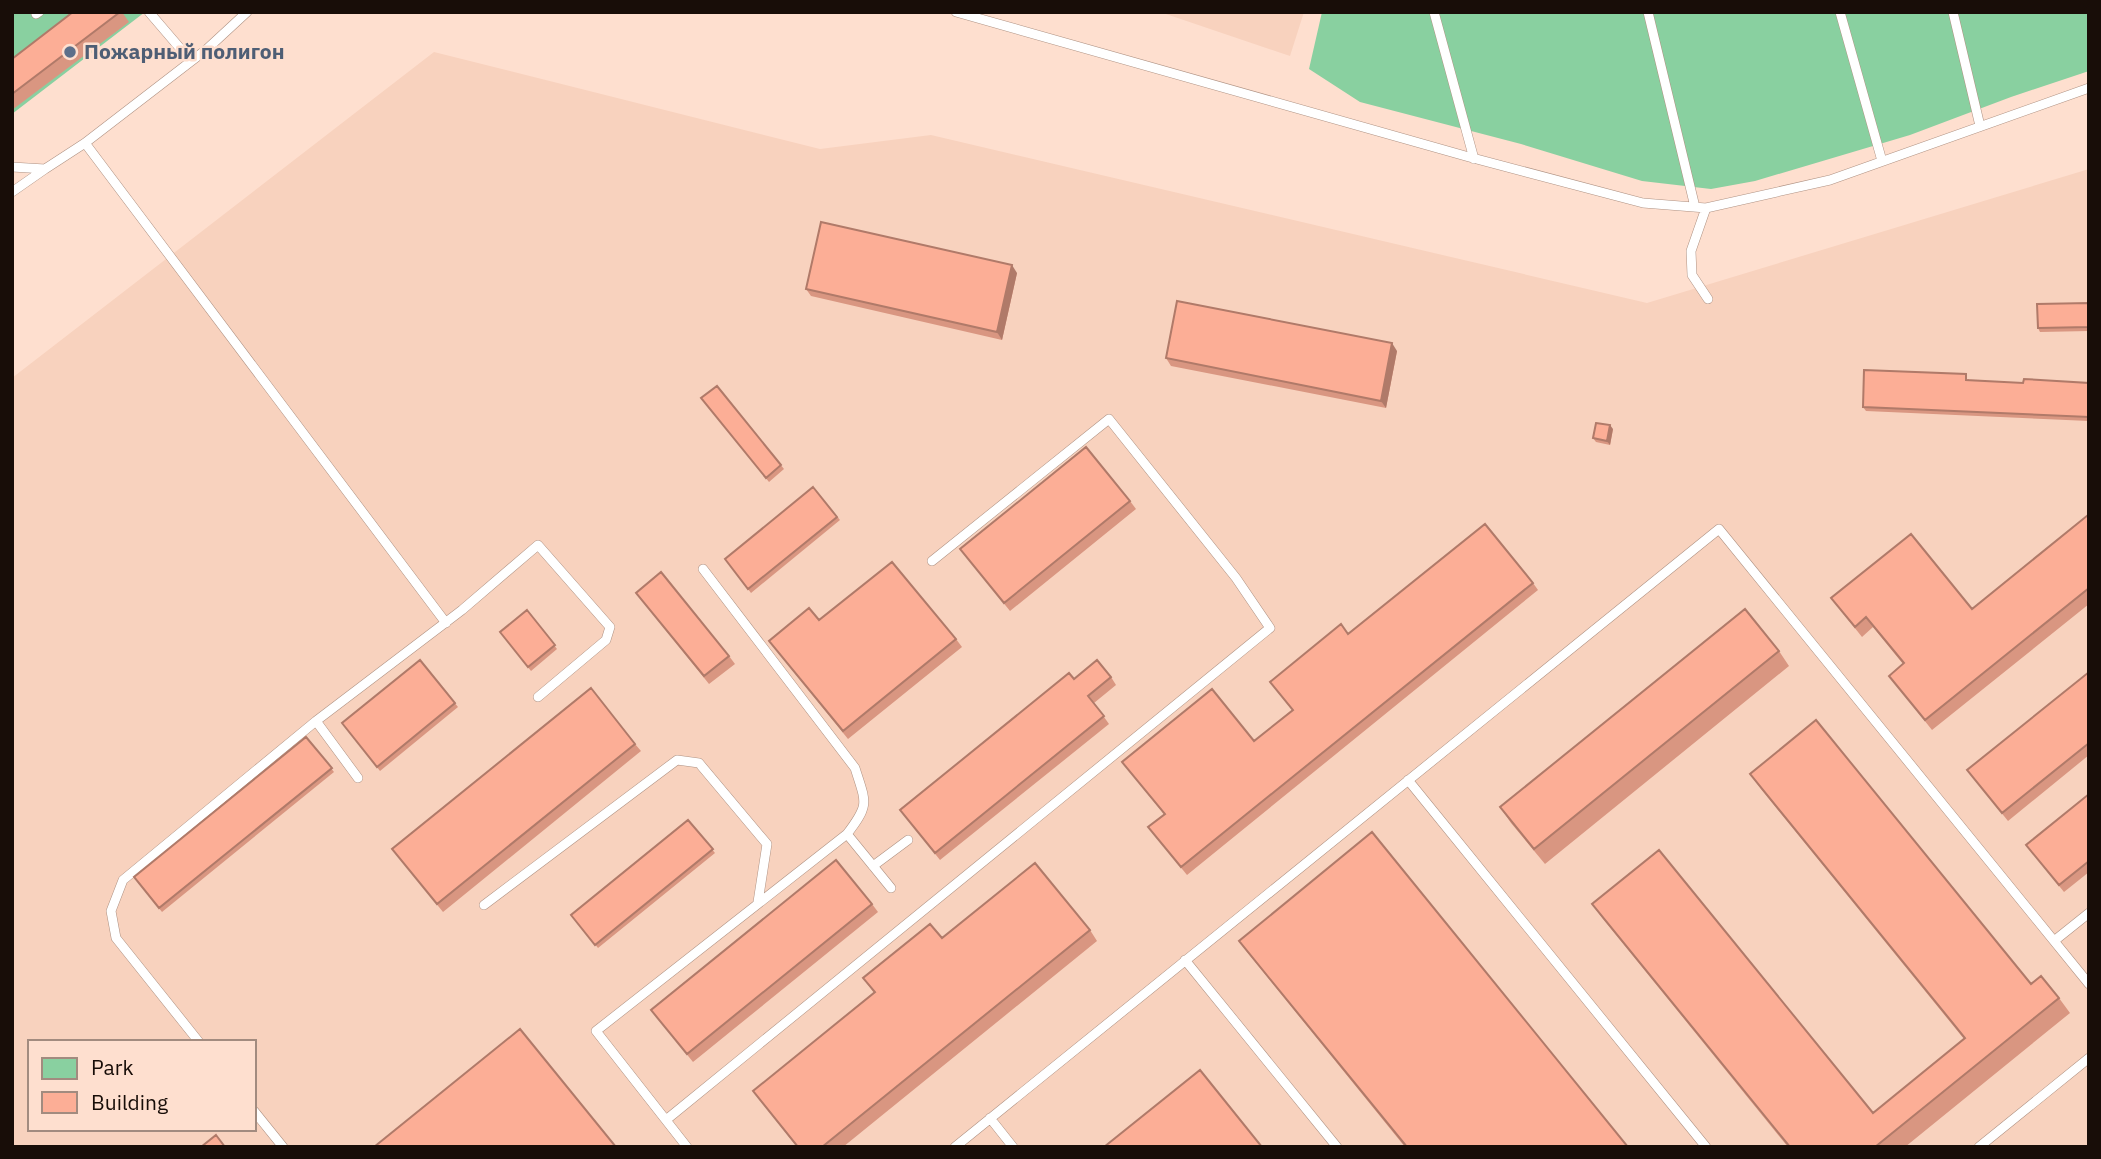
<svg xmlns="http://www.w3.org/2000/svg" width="2101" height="1159" font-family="'IBM Plex Sans',sans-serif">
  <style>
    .built { fill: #f8d2be; fill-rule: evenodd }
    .green { fill: #89d0a0 }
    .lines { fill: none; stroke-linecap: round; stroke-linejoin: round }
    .service-casing { stroke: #af9283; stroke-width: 10 }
    .service { stroke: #fff; stroke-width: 9 }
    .wall { fill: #d99681 }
    .shaded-wall { fill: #b07a69 }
    .building { fill: #fcae96; stroke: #b07a69; stroke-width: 2 }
    .service-dot { fill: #5c6f8a; stroke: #fedfcf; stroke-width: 2.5 }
    .labels { text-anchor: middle; stroke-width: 5; stroke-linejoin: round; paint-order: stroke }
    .service-label { font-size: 21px; font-weight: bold; fill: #4e5e75; stroke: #fedfcf; text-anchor: start }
  </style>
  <rect width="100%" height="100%" fill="#fedfcf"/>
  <path class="built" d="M1160 12H1304L1290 56Z
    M434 52 820 149 931 135 1647 303 2089 169V1147H12V378ZM30 1042H254V1129H30Z"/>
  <path class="green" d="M12 12H145L12 114Z
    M1322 12H2089V71L2011 97 1910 135 1755 181 1711 189 1642 181 1521 144 1360 102 1309 69Z"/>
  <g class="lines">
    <g class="service-casing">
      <path id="service" d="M149 12 191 61
        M956 12 1469 157 1643 203 1706 208 1830 180 2089 88
        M1434 12 1474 159
        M1648 12 1695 207
        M1840 12 1882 161
        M1953 12 1980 126
        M36 14 39 12
        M85 143 446 623
        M12 167 45 169 85 143 207 49 247 12
        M12 192 45 169
        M1706 208 1691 251 1692 275 1708 299
        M316 721 358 778
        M1408 780 1706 1147
        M847 834 891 888
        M873 866 908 840
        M484 905 677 760 699 763 767 844 758 902
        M2054 941 2089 913
        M1185 960 1337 1147
        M199 1042 116 938 111 911 123 880 316 721 462 610 538 545 610 627 606 640 538 697
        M254 1111 283 1147
        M990 1118 1013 1147
        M666 1120 1270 628 1236 578 1109 419 932 561
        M687 1147 596 1031 847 834C870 804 866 803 855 768L703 569
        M955 1147 1719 529 2089 984
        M1979 1147 2089 1058"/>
    </g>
    <use href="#service" class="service"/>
  </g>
  <path class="wall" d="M73 12H122L129 22 12 110V59Z
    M1017 273 1002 340 811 296 806 289Z
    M2089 303V331L2040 332 2038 328Z
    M1397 351 1386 408 1171 366 1166 358Z
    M1969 379V380L2023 383H2089V421L1866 411 1863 407Z
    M717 386 784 469 769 482 701 398Z
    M1613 429 1610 445 1596 442 1593 438Z
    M813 487 840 520 751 593 725 559Z
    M1130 501 1136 509 1010 611 960 549Z
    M2089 516V604L1932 730 1889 676 1903 664 1873 627 1862 637 1831 598 1972 609Z
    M1533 583 1538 590 1187 875 1148 827 1164 814 1122 762 1254 741 1292 710 1270 682 1348 634Z
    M636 593 729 656 735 664 709 684Z
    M527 610 557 649 531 671 500 632Z
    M819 620 956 639 962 647 848 739 769 641Z
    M1779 651 1789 666 1545 864 1511 823 1500 807Z
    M420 660 458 707 380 771 342 723Z
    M2089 672V755L2008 821 1967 770Z
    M1111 677 1116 685 1094 703 1109 724 940 860 900 810 1074 679Z
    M306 737 334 772 162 912 134 877Z
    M635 744 641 751 443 912 392 849Z
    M1750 774 2031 984 2059 998 2070 1013 1905 1147H1788L1603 919 1592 904 1873 1113 1964 1039 1761 789Z
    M2089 794V872L2064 892 2026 845Z
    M688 820 715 853 598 948 571 915Z
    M872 904 878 912 693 1062 651 1010Z
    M1090 930 1097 941 843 1147H797L753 1091 874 993 863 978 942 938Z
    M1239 941 1628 1147H1405L1247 952Z"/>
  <path class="shaded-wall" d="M1012 265 1017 273 1002 340 997 332Z
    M1392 343 1397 351 1386 408 1381 401Z
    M1610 425 1613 429 1610 445 1607 441Z"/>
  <path class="building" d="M73 12H120L12 94V59Z
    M821 222 1012 265 997 332 806 289Z
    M1177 301 1392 343 1381 401 1166 358Z
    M2089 303V327L2038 328 2037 304Z
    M1864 370 1966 374V380L2023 383 2024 379 2089 383V417L1863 407Z
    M717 386 781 465 766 478 701 398Z
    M1596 423 1610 425 1607 441 1593 438Z
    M1086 447 1130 501 1004 603 960 549Z
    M813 487 837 517 748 589 725 559Z
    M2088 515 2089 516V588L1925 720 1889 676 1904 663 1866 617 1855 627 1831 598 1911 534 1972 609Z
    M1485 524 1533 583 1181 867 1148 827 1165 814 1122 762 1212 689 1254 741 1293 710 1270 682 1341 624 1348 634Z
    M892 562 956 639 843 731 769 641 809 608 819 620Z
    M661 572 729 656 704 676 636 593Z
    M1745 609 1779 651 1534 849 1500 807Z
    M527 610 555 645 528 667 500 632Z
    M420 660 455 703 377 767 342 723Z
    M1097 660 1111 677 1088 696 1104 716 935 853 900 810 1069 673 1074 679Z
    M2089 672V743L2002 813 1967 770Z
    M591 688 635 744 437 904 392 849Z
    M1816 720 2031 984 2041 976 2059 998 1875 1147H1790L1592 904 1659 850 1873 1113 1965 1038 1750 774Z
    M306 737 332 768 159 908 134 877Z
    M2089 794V861L2059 885 2026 845Z
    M688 820 713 849 595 945 571 915Z
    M1372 832 1628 1147H1407L1239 941Z
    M836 860 872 904 687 1054 651 1010Z
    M1035 863 1090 930 822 1147H798L753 1091 875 992 863 978 930 924 942 938Z
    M520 1029 616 1147H374Z
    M1200 1070 1262 1147H1104Z
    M216 1135 225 1147H201Z"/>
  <circle class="service-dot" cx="70" cy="52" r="7"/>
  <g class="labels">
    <g class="service-label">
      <text x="84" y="59">Пожарный полигон</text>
    </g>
  </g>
  <rect width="2101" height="1159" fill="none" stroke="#180d08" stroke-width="28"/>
  <rect x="28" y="1040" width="228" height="91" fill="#fedfcf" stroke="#a28b7f" stroke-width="2"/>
  <rect x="42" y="1058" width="35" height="21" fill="#89d0a0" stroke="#a28b7f" stroke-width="2"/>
  <text x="91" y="1075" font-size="21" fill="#180d08">Park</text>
  <rect x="42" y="1092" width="35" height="21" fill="#fcae96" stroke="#a28b7f" stroke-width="2"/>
  <text x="91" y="1110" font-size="21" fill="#180d08">Building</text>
</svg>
